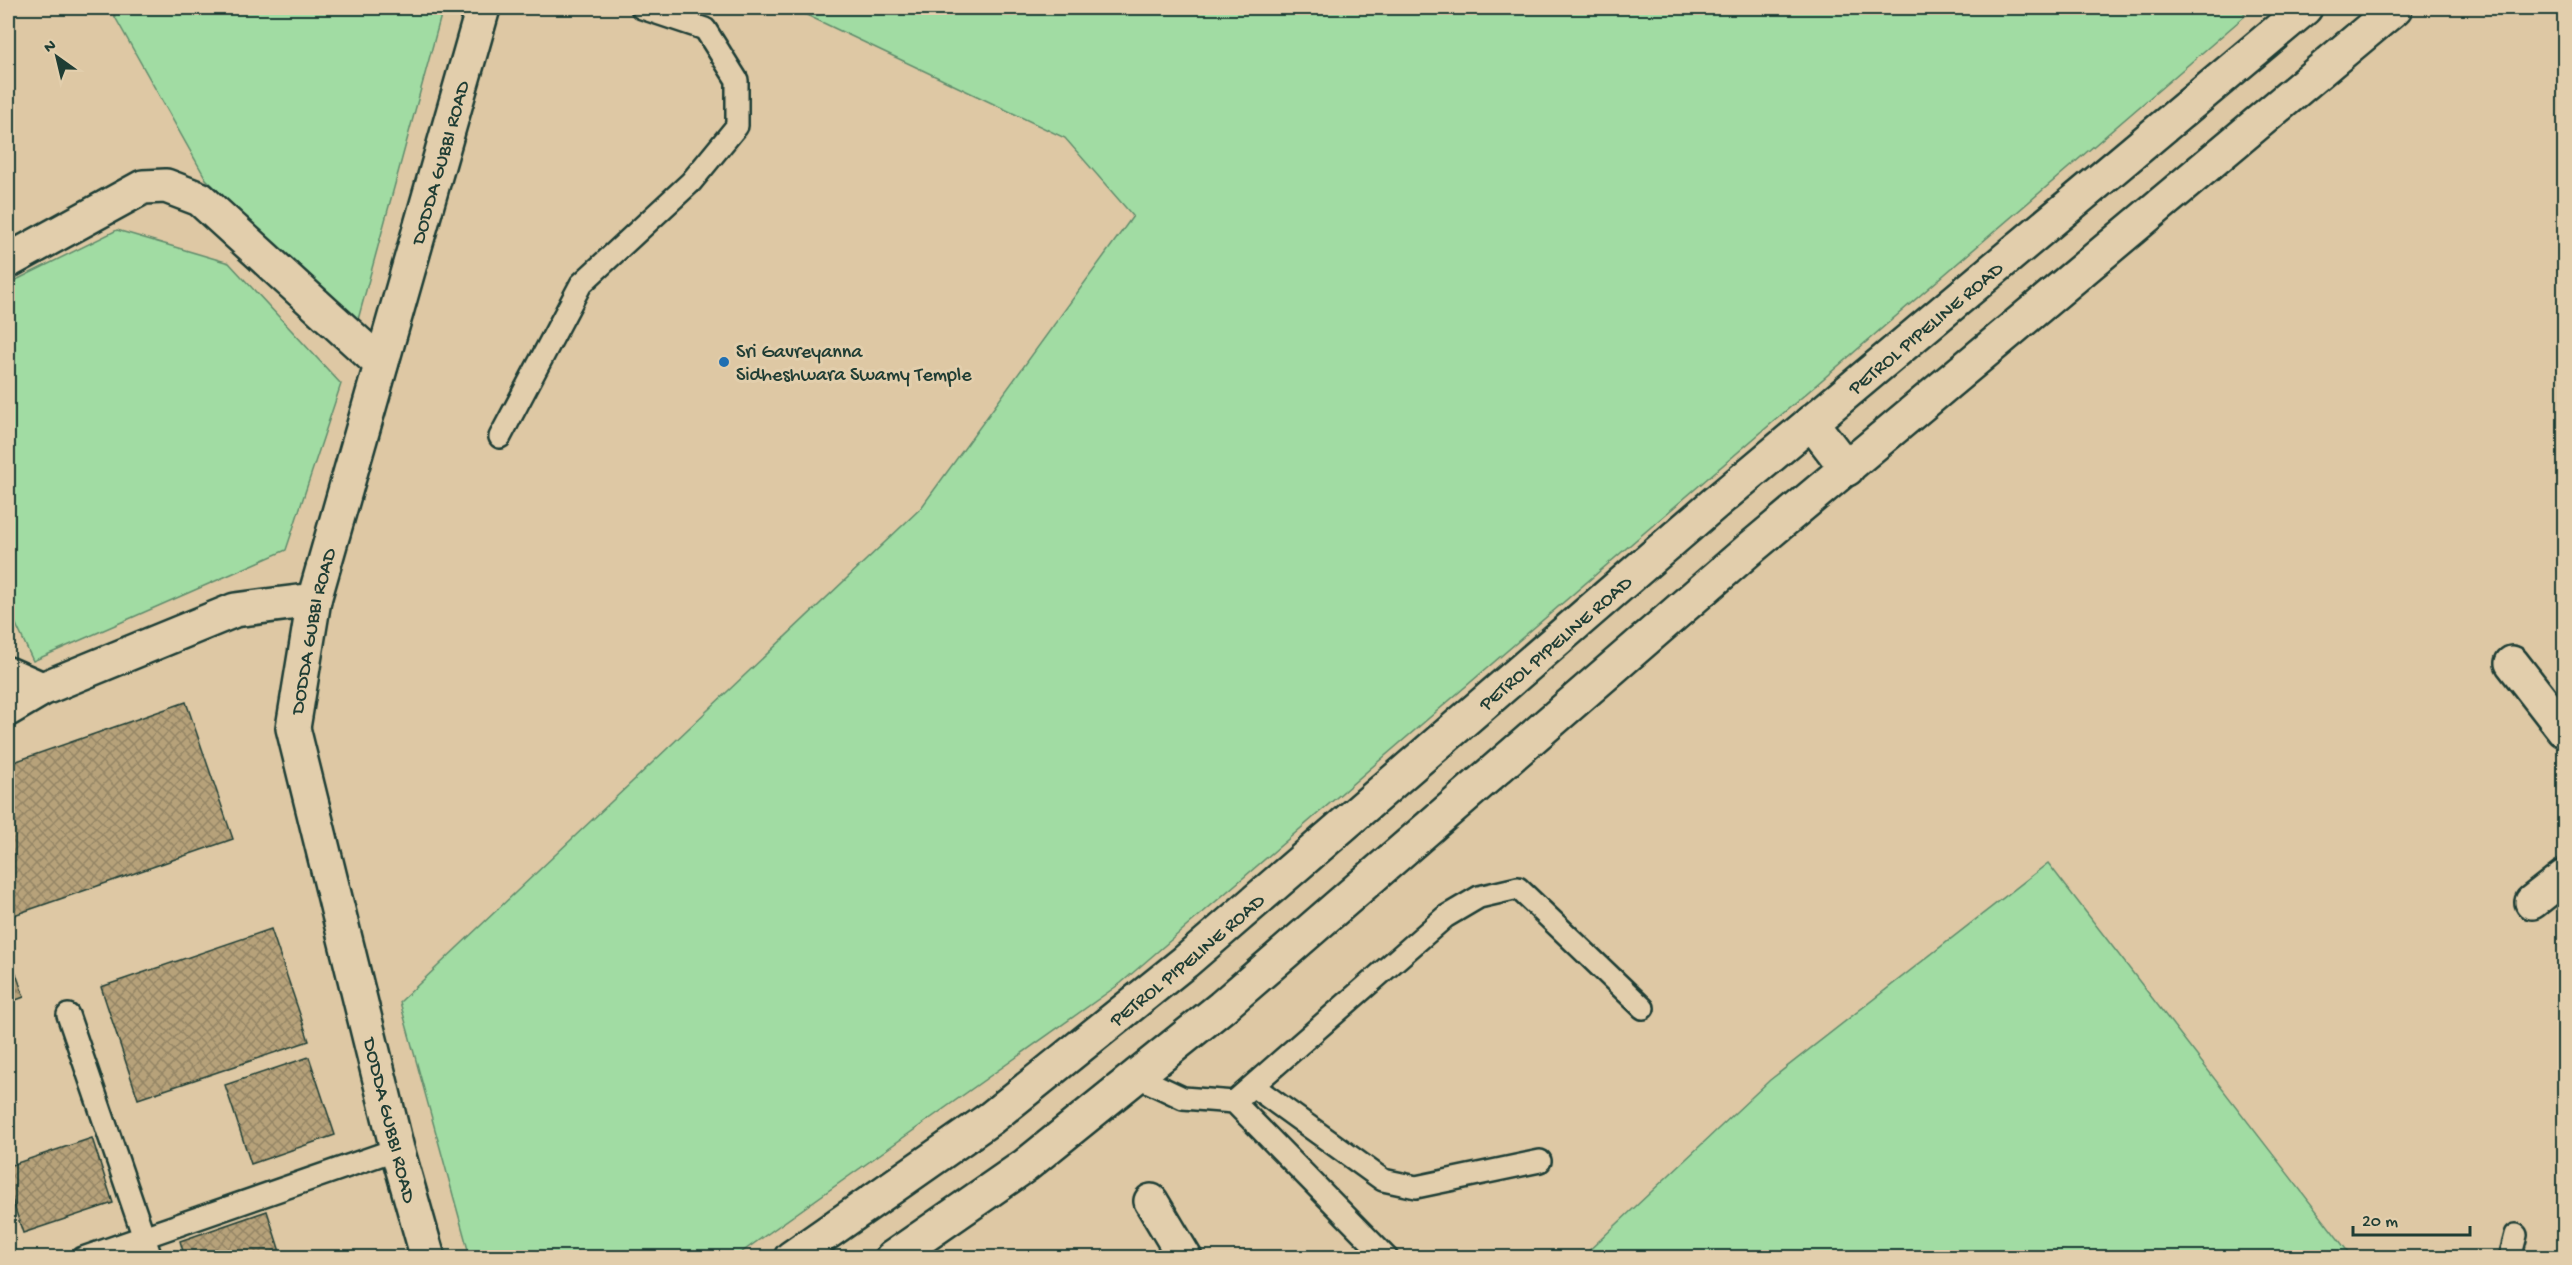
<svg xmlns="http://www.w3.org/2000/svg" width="2572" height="1265" font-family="'Gochi Hand',sans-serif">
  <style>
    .green { fill: #a1dca3; stroke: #608c6c; stroke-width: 1.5 }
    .building { fill: url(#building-cross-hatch); stroke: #1f3d34; stroke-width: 1.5 }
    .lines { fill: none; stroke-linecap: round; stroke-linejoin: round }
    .service-casing { stroke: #1f3d34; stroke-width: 26 }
    .minor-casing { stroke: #1f3d34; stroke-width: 38 }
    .tertiary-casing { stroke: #1f3d34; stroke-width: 38 }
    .secondary-casing { stroke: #1f3d34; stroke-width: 38 }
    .service { stroke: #e2ceac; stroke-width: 21 }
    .minor { stroke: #e2ceac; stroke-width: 33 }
    .tertiary { stroke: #e2ceac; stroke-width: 33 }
    .secondary { stroke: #e2ceac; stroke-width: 33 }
    .poi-dot { fill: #1f6fb2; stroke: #e2ceac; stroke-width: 2 }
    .labels { text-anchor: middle; stroke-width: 6; stroke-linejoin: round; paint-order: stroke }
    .street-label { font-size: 20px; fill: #1f3d34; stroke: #e2ceac }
    .poi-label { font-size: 20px; fill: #1f3d34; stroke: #e2ceac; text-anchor: start }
  </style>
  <defs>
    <pattern id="building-cross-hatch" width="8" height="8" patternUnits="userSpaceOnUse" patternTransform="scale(1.5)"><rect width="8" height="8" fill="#b7a27a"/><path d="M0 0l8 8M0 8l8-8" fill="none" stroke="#948565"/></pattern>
  </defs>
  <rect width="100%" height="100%" fill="#dec8a4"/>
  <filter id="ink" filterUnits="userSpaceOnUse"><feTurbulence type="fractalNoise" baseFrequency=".0167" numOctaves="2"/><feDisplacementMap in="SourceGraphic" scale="12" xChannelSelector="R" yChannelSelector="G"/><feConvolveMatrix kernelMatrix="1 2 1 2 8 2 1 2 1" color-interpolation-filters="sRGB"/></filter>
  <g filter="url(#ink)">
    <path class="green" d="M110 8H443L356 327 206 179Z
      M792 8H2239L2246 15 1121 983 735 1257H470L400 1002 921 508 1133 216 1065 138Z
      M117 230 229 263 341 384 286 550 33 661 8 607V284Z
      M2048 863 2352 1257H1582L1770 1080Z"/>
    <path class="building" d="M186 702 233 839 14 915 8 896V764Z
      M271 929 309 1041 138 1099 101 987Z
      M8 950 24 997 8 1003Z
      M309 1057 335 1135 251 1164 225 1085Z
      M92 1138 113 1203 23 1233 8 1187V1166Z
      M267 1211 282 1258H185L180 1241Z"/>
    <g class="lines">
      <g class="service-casing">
        <path id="service" d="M500 437 581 284 691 182 737 126V80L705 29 642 8
          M68 1015 151 1258
          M1136 1076 1183 1098 1234 1102 1445 917 1479 897 1518 888 1643 1008
          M1253 1086 1383 1180 1416 1187 1540 1161
          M1234 1102 1387 1258
          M83 1258 397 1149
          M2510 1258 2516 1235"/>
      </g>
      <g class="minor-casing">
        <path id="minor" d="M8 261 143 187 166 186 200 199 381 364
          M2512 663 2564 730
          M8 674 42 689 235 610 314 600
          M8 709 42 689
          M2532 902 2564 877
          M1151 1201 1185 1258"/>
      </g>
      <g class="tertiary-casing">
        <g id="tertiary">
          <path d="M1811 422 1847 469"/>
          <path id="s1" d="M428 1258 397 1149 293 728 314 600 483 8"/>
        </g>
      </g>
      <g class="secondary-casing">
        <g id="secondary">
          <path id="s2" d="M791 1258 991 1118 1185 962 1715 503 2305 8"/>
          <path d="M892 1258 1026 1165 1222 1007 1752 547 2395 8"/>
        </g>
      </g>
      <use href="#service" class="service"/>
      <use href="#minor" class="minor"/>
      <use href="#tertiary" class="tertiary"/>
      <use href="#secondary" class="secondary"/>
    </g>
  </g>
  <circle class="poi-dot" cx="724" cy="362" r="6"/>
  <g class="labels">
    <g class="street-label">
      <text dy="7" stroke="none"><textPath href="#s1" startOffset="1132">DODDA GUBBI ROAD</textPath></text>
      <text dy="7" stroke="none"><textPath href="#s2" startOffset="1468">PETROL PIPELINE ROAD</textPath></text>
      <text dy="7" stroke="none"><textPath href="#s1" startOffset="646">DODDA GUBBI ROAD</textPath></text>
      <text dy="7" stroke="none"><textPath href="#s2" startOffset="982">PETROL PIPELINE ROAD</textPath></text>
      <text dy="7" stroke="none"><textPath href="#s2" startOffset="496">PETROL PIPELINE ROAD</textPath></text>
      <text transform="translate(391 1120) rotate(76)" y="7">DODDA GUBBI ROAD</text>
    </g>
    <g class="poi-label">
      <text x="736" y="357">Sri Gavreyanna<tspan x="736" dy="23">Sidheshwara Swamy Temple</tspan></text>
    </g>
  </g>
  <rect width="2572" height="1265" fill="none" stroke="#e2ceac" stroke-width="30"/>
  <rect x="15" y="15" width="2542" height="1235" fill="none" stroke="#1f3d34" stroke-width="2" filter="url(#ink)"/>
  <g transform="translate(57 57) rotate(326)" stroke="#e2ceac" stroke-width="4.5" paint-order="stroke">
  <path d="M0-4.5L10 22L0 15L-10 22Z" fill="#1f3d34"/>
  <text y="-9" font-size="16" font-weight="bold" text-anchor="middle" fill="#1f3d34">N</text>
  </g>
  <path d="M2353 1226v9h117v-9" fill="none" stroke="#1f3d34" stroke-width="3"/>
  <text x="2362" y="1226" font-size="18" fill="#1f3d34" stroke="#e2ceac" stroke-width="4.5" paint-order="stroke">20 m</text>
</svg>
